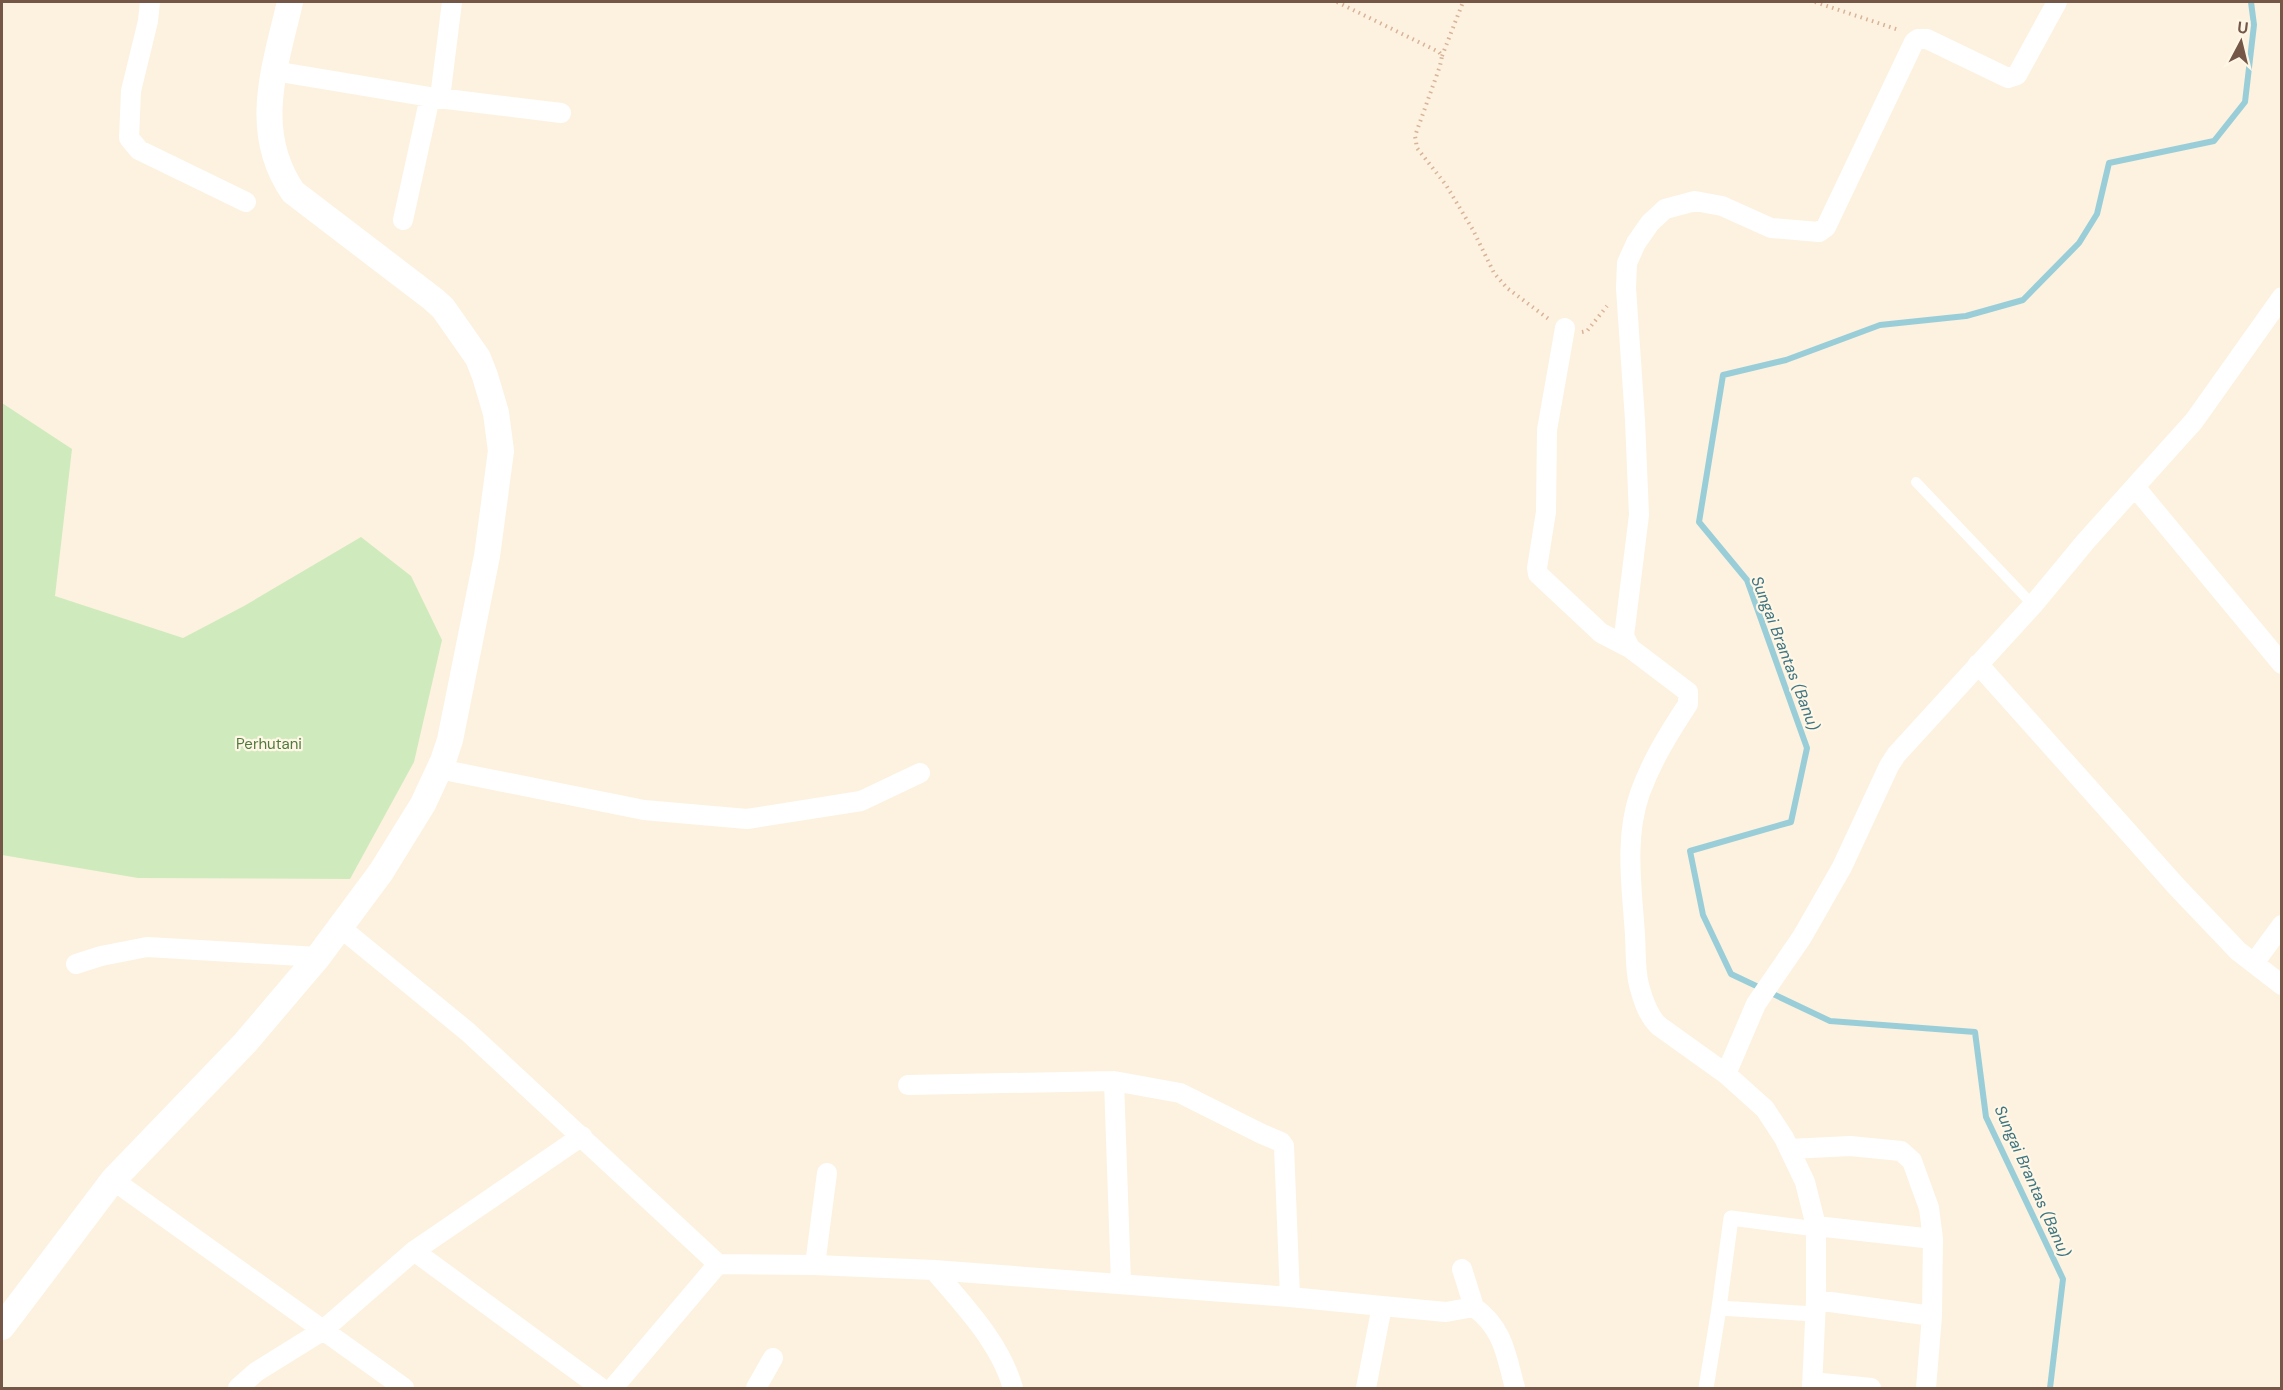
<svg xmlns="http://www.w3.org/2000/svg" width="2283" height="1390" font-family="'DM Sans',sans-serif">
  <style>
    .green { fill: #cfebbd }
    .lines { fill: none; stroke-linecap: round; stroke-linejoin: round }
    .stream { stroke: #99ced9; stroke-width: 6 }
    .path { stroke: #d8b399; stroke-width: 4; stroke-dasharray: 1.5 4.5; stroke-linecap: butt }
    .service { stroke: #fff; stroke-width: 10 }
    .pedestrian { stroke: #fff; stroke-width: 15 }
    .minor { stroke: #fff; stroke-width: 20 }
    .tertiary { stroke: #fff; stroke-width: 26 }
    .labels { text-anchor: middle; stroke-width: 4.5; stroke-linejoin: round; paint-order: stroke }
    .park-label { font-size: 15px; fill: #4e7b3d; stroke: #fff6e6 }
    .water-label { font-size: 16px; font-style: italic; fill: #3c7582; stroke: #fff6e6 }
  </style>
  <rect width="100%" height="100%" fill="#fdf2df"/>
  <path class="green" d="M2 403 72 449 55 596 183 638 244 606 361 537 411 576 442 640 414 762 350 879 138 878 2 855Z"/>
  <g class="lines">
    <path class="stream" d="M2050 1388 2063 1279 1986 1117 1975 1032 1830 1021 1731 974 1703 915 1690 851 1791 822 1807 748 1747 580 1699 522 1723 375 1786 360 1880 325 1966 316 2023 300 2079 243 2097 214 2109 163 2214 141 2245 102 2254 25 2251 2"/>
    <path class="path" d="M1337 2 1439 52 1442 56 1440 66 1415 136 1417 148 1446 185 1473 230 1494 273 1507 288 1550 320
      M1815 2 1899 30
      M1442 56 1463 2
      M1582 332 1587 331 1607 306"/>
    <path class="service" d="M1916 482 2033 605"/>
    <path class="pedestrian" d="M1719 1308 1731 1218 1816 1229
      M1706 1388 1719 1308 1815 1314"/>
    <path class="minor" d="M150 2 148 21 131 91 129 138 139 150 246 202
      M274 71 430 97 561 113
      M440 98 452 2
      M403 220 430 97
      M1565 328 1547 430 1546 512 1537 568 1538 574 1601 633 1630 648
      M2135 487 2282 664
      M1978 664 2177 887 2238 951 2282 985
      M439 769 644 810 747 819 861 801 920 773
      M341 928 468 1032 718 1264 815 1265 934 1270C964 1306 1000 1342 1013 1388
      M2254 963 2282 925
      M76 964 101 956 147 947 318 957
      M1726 1074 1756 1004 1802 937 1842 867 1889 766 1896 755 2033 605 2086 541 2194 421 2282 297
      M908 1085 1114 1081
      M1790 1149 1850 1146 1901 1151 1912 1161 1929 1208 1933 1239 1932 1316 1926 1388
      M113 1180 404 1388
      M1816 1226 1933 1239
      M414 1251 601 1388
      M815 1265 827 1173
      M1462 1269 1474 1307
      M934 1270 1290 1297 1382 1306 1366 1388
      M1121 1283 1114 1081 1180 1093 1262 1134 1281 1142 1284 1146 1290 1297
      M1816 1300 1932 1316
      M1382 1306 1446 1312 1474 1307C1504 1329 1506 1355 1515 1388
      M1812 1382 1871 1388
      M238 1388 256 1372 322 1331 414 1251 582 1136
      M613 1388 718 1264
      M756 1388 773 1358
      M1812 1388 1816 1300V1226L1805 1182 1784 1138 1765 1109 1726 1074 1659 1026C1648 1016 1643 1000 1639 985 1635 970 1636 951 1635 935 1632 888 1624 838 1640 793 1652 760 1669 733 1688 704V692L1630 648 1624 636 1639 515 1635 420 1626 288 1627 263 1636 243 1650 223 1665 209 1695 201 1722 206 1771 228 1819 232 1826 227 1914 42 1918 39H1927L2008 78 2017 75 2057 2"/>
    <path class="tertiary" d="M2 1327 113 1180 245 1043 318 957 381 872 423 804 443 761 450 740 487 556 501 451 496 413 485 376 478 358 443 308 433 299 293 192C251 131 275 67 290 2"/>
  </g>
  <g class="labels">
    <g class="park-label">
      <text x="269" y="749">Perhutani</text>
    </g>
    <g class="water-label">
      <text transform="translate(1786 653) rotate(69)" y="6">Sungai Brantas (Banu)</text>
      <text transform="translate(2033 1181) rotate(66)" y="6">Sungai Brantas (Banu)</text>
    </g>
  </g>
  <rect width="2283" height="1390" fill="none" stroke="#745746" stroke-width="6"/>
  <g transform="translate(2241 42) rotate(7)" stroke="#fff6e6" stroke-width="4.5" paint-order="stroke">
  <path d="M0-4.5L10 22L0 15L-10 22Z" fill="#745746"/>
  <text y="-9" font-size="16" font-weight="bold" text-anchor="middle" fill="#745746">U</text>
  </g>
</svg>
